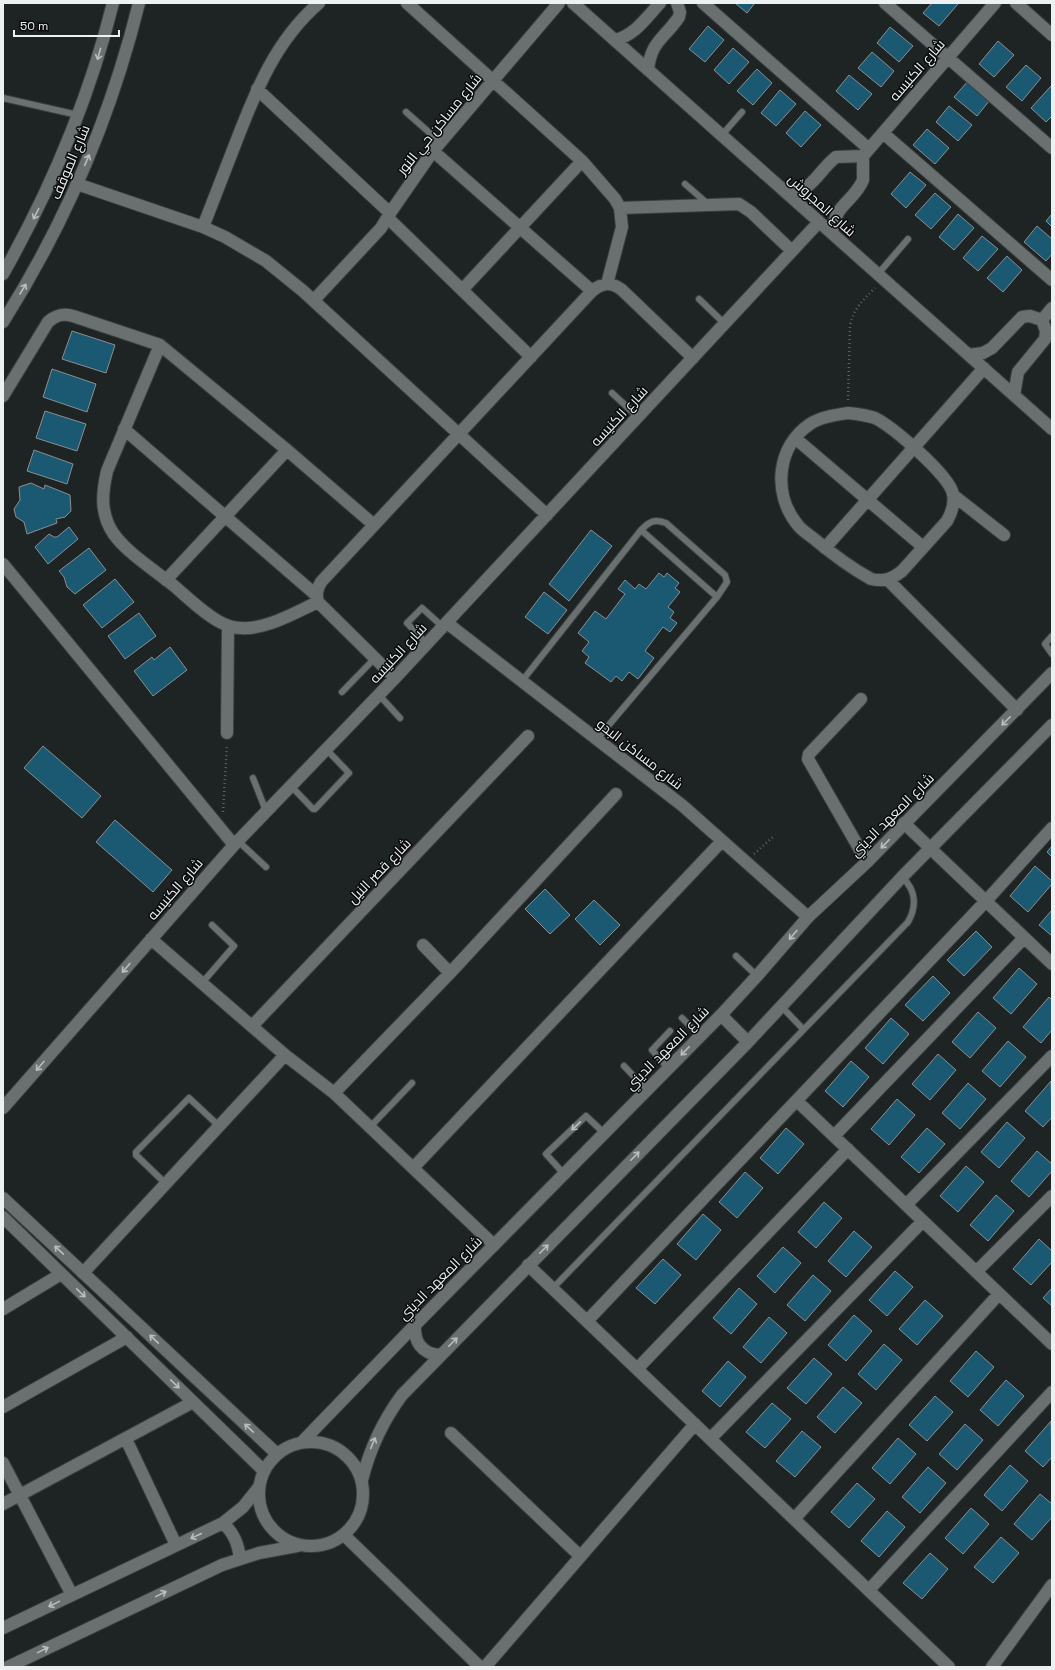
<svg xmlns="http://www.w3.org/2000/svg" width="1055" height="1670" font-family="'Space Grotesk',Cairo,sans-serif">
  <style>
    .building { fill: #1b5871; stroke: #8a8f91 }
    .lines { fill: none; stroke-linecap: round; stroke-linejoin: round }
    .lane-casing { stroke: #3b3e3e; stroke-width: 8 }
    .street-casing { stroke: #3b3e3e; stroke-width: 14 }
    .secondary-casing { stroke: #3b3e3e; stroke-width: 14 }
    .path { stroke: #5d6161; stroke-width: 2.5; stroke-dasharray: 1 3; stroke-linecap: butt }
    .lane { stroke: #6a7070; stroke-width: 6 }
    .street { stroke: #6a7070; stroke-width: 12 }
    .secondary { stroke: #6a7070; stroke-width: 12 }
    .oneway { stroke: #b9bdbd }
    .labels { text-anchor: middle; stroke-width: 3; stroke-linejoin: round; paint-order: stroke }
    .street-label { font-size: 14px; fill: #eef1f1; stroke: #0a0c0c }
  </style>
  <rect width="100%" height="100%" fill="#1e2323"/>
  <path class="building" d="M735 3H755L747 13Z
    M932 3H957L958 4 939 26 923 13Z
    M708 26 724 40 705 62 689 49Z
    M890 27 913 46 899 62 877 43Z
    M998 41 1014 55 994 77 979 64Z
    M733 48 749 62 729 84 714 70Z
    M872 52 894 71 881 87 858 68Z
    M1026 65 1041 78 1022 101 1006 87Z
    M757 69 772 83 753 105 737 91Z
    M849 75 872 94 858 110 836 91Z
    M968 81 990 100 977 116 954 97Z
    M1051 86 1052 87V116L1046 122 1031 108Z
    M780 90 796 104 776 126 761 113Z
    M949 106 972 125 958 141 936 122Z
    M805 111 821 125 801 147 786 133Z
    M927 129 949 148 935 164 913 145Z
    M910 172 926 185 906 208 891 194Z
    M935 193 951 207 931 229 915 215Z
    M958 214 974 228 954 250 939 237Z
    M1052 214V227L1046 221Z
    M1037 226 1052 239V254L1046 261 1024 242Z
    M982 236 998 249 978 271 963 258Z
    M1007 256 1022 270 1003 292 987 278Z
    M72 331 115 345 106 373 62 359Z
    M52 369 96 384 87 412 43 397Z
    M45 411 86 424 77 451 36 438Z
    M34 450 73 464 67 484 27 471Z
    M31 483 44 489 45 485 70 495 71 511 65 517 56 519 57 523 27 534 24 522 16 517 14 509 20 500 19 487Z
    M69 527 78 539 48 564 35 547 49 534 54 537H57Z
    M591 530 612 546 569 601 549 584Z
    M89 548 106 570 75 594 67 587 64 577 59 571Z
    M659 573 664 577 667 573 679 583 675 588 680 592 668 607 674 612 670 618 677 623 670 632 663 627 645 651 654 658 638 679 629 672 622 681 616 676 611 682 585 663 589 657 582 651 589 642 578 633 595 611 606 619 625 594 618 589 625 580 635 589 639 584 646 589Z
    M115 579 134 602 102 628 83 605Z
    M544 592 567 610 548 634 525 617Z
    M139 613 156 636 125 659 108 636Z
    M170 647 187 670 153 696 134 671 152 657 154 660Z
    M43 746 101 796 82 818 24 768Z
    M115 820 172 870 153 892 96 842Z
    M1052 846V857L1047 852Z
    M1035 866 1052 881V884L1028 912 1010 896Z
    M545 889 570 915 550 934 525 909Z
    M594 900 620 925 600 945 575 919Z
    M1052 910V936L1039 925Z
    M976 931 992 947 964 976 947 960Z
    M1019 968 1037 984 1011 1014 993 998Z
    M933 976 950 993 923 1021 905 1005Z
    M1049 997 1052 1000V1030L1041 1043 1023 1027Z
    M978 1012 996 1028 970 1058 952 1042Z
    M891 1018 909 1034 883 1064 865 1048Z
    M1008 1041 1026 1057 1000 1087 982 1071Z
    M938 1054 956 1070 930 1100 912 1084Z
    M851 1061 869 1077 843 1107 825 1091Z
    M1051 1081 1052 1117 1043 1127 1025 1111Z
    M968 1083 986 1099 960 1129 942 1113Z
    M897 1099 915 1115 889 1145 871 1129Z
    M1007 1122 1025 1138 999 1168 981 1152Z
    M786 1128 804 1144 778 1174 760 1158Z
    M927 1128 945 1144 919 1173 901 1157Z
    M1037 1151 1052 1164V1171L1029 1197 1011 1181Z
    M966 1166 984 1182 958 1212 940 1196Z
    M745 1172 763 1188 737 1218 719 1202Z
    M996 1195 1014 1211 988 1241 970 1225Z
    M824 1202 842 1218 816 1248 798 1232Z
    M703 1214 721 1230 696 1260 677 1244Z
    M854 1231 872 1247 846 1277 828 1261Z
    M1039 1239 1052 1251V1262L1031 1285 1013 1269Z
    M783 1247 801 1263 775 1293 757 1276Z
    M663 1259 681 1275 655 1304 636 1288Z
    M895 1271 913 1287 887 1316 869 1300Z
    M813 1275 831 1291 805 1321 787 1305Z
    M739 1288 757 1304 731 1334 713 1318Z
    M1052 1288V1306L1043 1298Z
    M925 1300 943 1316 917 1345 899 1329Z
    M854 1315 872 1331 846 1361 828 1345Z
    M769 1317 787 1333 761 1363 743 1347Z
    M884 1344 902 1360 876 1390 858 1374Z
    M976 1351 994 1367 968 1397 950 1381Z
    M814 1358 832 1374 806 1404 787 1388Z
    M728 1361 746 1377 720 1407 702 1391Z
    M1006 1380 1024 1396 998 1426 980 1410Z
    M843 1387 862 1403 835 1433 817 1417Z
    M935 1396 953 1412 927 1441 909 1425Z
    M772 1403 791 1419 765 1448 746 1432Z
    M1051 1421 1052 1457 1043 1467 1025 1451Z
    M965 1424 983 1440 957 1470 939 1454Z
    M802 1431 821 1447 795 1477 776 1461Z
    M898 1438 916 1454 890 1484 872 1468Z
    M1010 1465 1028 1481 1002 1511 984 1495Z
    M928 1467 946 1483 920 1513 902 1497Z
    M857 1483 875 1499 849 1528 831 1512Z
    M1040 1494 1052 1504V1517L1032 1540 1014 1524Z
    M971 1508 989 1524 963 1554 945 1538Z
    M887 1511 905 1527 879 1557 861 1541Z
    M1001 1537 1019 1553 993 1583 974 1567Z
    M930 1553 948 1569 922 1599 903 1583Z"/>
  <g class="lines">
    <g class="lane-casing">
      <path id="lane" d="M3 98 78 115
        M406 112 440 142
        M722 135 742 112
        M685 184 708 204
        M878 274 908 239
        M699 299 725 324
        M612 393 638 417
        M641 530 717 597
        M1052 636 1045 644 1052 654
        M427 644 407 623 422 608 443 627
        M522 681 641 530C650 521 654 519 666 523L725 575 727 582 717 597 597 739
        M342 692 375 658
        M379 695 400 718
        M253 778 266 811
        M291 786 313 809H315L349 773 326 749
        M238 841 266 867
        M736 956 757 976
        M202 983 234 946 212 925
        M781 1006 803 1029
        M682 1018 700 1036
        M624 1066 647 1090
        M668 1068 652 1050 670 1031
        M370 1127 412 1083
        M564 1174 546 1154 586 1116 604 1133
        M166 1184 136 1155V1152L189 1098 219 1126
        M553 1288 908 922C917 906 916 890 902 877"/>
    </g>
    <g class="street-casing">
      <path id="street" d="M407 3 582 161 615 199 620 208 622 227 607 284
        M573 3 1052 429
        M703 3 869 149
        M885 3 1052 148
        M1016 3 1052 35
        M615 40C635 35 646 18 660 3
        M648 70C651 41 664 39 679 17L680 12 677 3
        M257 89 390 213
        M883 133 1052 280
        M433 151 592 291
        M77 184 203 227 225 237 266 261 303 291 547 515
        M788 194C814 190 818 171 836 157L863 156
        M620 208 739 204 751 212 792 251
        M388 218 531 357
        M203 227C214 199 225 170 236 142 256 90 276 40 319 3
        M832 233C835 203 853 203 863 180V156L995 3
        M462 290 582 161
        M314 300 381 228 390 213 433 151 559 3
        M1042 320 1052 308
        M160 345 107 471C102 493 100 513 113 533 126 552 154 570 173 585 187 597 202 612 218 621 225 625 233 628 241 628 266 630 296 612 318 602
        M969 355 983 353 992 348 1022 317 1030 316 1042 320
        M1014 395 1018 372 1045 339 1046 331 1042 320
        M3 396 48 322C56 315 63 313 73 316L160 345 287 450 374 525
        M848 413C857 414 866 415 875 418 893 427 949 475 953 494 955 504 952 512 947 521L902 571C892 579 884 582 871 579 851 568 831 553 813 538 808 534 801 530 797 524 773 494 776 447 810 424 821 417 835 415 848 413Z
        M124 429 316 595
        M795 438 923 547
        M953 495 1004 535
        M825 548 984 368
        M3 564 234 845
        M166 580 287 450
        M888 580 1017 710
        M447 623 683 806 808 917
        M395 678 318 602C316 594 317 589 321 582L592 291C603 282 612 282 622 290L693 358
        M861 699 809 754 808 759 867 862
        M227 733 228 626
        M930 848 1052 964
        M151 939 285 1055 334 1093 494 1245
        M423 945 450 973
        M252 1026 528 736
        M334 1093 450 973 616 794
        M797 1101 1052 1344
        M3 1108 234 845 395 678 819 222
        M834 1136 1024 938
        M413 1168 722 841
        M906 1205 1052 1056
        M528 1265 949 1667
        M976 1272 1052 1196
        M83 1273 285 1055
        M3 1309 61 1274
        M587 1321 986 901 1052 828
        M637 1369 848 1149
        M3 1407 127 1337
        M451 1433 580 1556
        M126 1439 176 1545
        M710 1439 923 1221
        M3 1463 72 1595
        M3 1504 193 1402
        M794 1519 999 1294
        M223 1523C234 1533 238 1544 240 1558
        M869 1590 1052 1392
        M3 1628 223 1523 243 1507 259 1487
        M8 1667 222 1565 259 1553 297 1546
        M485 1667 695 1424
        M992 1667 1052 1585"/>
    </g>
    <g class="secondary-casing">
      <path id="secondary" d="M3 274C51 189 89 99 113 3
        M3 322C65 224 111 116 139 3
        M904 823 930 848
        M721 1015 748 1042
        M3 1198 277 1454
        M3 1217 264 1471
        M415 1325C414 1342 422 1354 440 1355
        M259 1494a52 52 0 1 1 104 0a52 52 0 1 1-104 0Z
        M302 1442 415 1325 721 1015 757 976 808 917 867 862 1052 673
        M362 1480C370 1448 382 1422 402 1395L748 1042 902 877 1052 725
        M344 1535 480 1667"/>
    </g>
    <path class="path" d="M848 400 850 326C853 309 863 300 875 288
      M223 812 227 745
      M754 854 773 837"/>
    <use href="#lane" class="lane"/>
    <use href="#street" class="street"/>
    <use href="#secondary" class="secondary"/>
  </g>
  <defs><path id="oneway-shaft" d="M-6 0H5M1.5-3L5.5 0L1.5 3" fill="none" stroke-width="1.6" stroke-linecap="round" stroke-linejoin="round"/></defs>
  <g class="oneway">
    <use href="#oneway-shaft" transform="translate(99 54) rotate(106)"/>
    <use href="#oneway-shaft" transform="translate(87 160) rotate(-67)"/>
    <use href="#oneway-shaft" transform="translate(36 214) rotate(117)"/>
    <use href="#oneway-shaft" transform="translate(23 289) rotate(-59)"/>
    <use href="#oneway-shaft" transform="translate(1006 721) rotate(135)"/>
    <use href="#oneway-shaft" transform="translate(885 844) rotate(134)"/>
    <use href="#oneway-shaft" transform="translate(793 935) rotate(130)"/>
    <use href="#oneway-shaft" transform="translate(126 968) rotate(131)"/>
    <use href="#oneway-shaft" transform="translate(685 1051) rotate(134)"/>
    <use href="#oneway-shaft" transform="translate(40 1066) rotate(131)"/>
    <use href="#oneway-shaft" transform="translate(576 1126) rotate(137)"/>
    <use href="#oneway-shaft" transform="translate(635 1156) rotate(-45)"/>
    <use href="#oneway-shaft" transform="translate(544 1249) rotate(-45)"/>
    <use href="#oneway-shaft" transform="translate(59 1250) rotate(-137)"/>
    <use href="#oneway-shaft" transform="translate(81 1293) rotate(44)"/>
    <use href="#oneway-shaft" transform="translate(154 1339) rotate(-137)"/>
    <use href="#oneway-shaft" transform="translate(453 1342) rotate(-45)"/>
    <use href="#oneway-shaft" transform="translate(175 1384) rotate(44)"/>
    <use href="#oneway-shaft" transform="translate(249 1428) rotate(-137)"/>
    <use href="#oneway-shaft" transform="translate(373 1443) rotate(-68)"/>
    <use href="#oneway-shaft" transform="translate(196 1536) rotate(155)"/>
    <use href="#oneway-shaft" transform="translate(161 1594) rotate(-26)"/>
    <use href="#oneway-shaft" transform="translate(54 1604) rotate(154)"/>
    <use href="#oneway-shaft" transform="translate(43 1650) rotate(-26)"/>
  </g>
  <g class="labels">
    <g class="street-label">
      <text transform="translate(917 70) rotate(-49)" y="5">شارع الكنيسه</text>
      <text transform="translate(439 124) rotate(-51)" y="5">شارع مساكن حي النور</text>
      <text transform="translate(70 162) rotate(-67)" y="5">شارع الموقف</text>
      <text transform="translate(822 205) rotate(42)" y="5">شارع المجروش</text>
      <text transform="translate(619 416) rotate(-47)" y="5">شارع الكنيسه</text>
      <text transform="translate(398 653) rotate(-47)" y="5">شارع الكنيسه</text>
      <text transform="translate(640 754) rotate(38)" y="5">شارع مساكن البدو</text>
      <text transform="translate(892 815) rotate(-45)" y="5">شارع المعهد الديني</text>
      <text transform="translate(379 871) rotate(-46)" y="5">شارع قصر النيل</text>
      <text transform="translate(175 889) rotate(-49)" y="5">شارع الكنيسه</text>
      <text transform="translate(667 1048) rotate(-45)" y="5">شارع المعهد الديني</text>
      <text transform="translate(440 1278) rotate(-45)" y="5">شارع المعهد الديني</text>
    </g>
  </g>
  <rect width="1055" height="1670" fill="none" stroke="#eef1f1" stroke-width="8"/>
  <path d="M14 30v6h105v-6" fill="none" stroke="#eef1f1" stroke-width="2"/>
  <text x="20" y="30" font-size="12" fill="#eef1f1" stroke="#0a0c0c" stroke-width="3" paint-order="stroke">50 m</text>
</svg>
